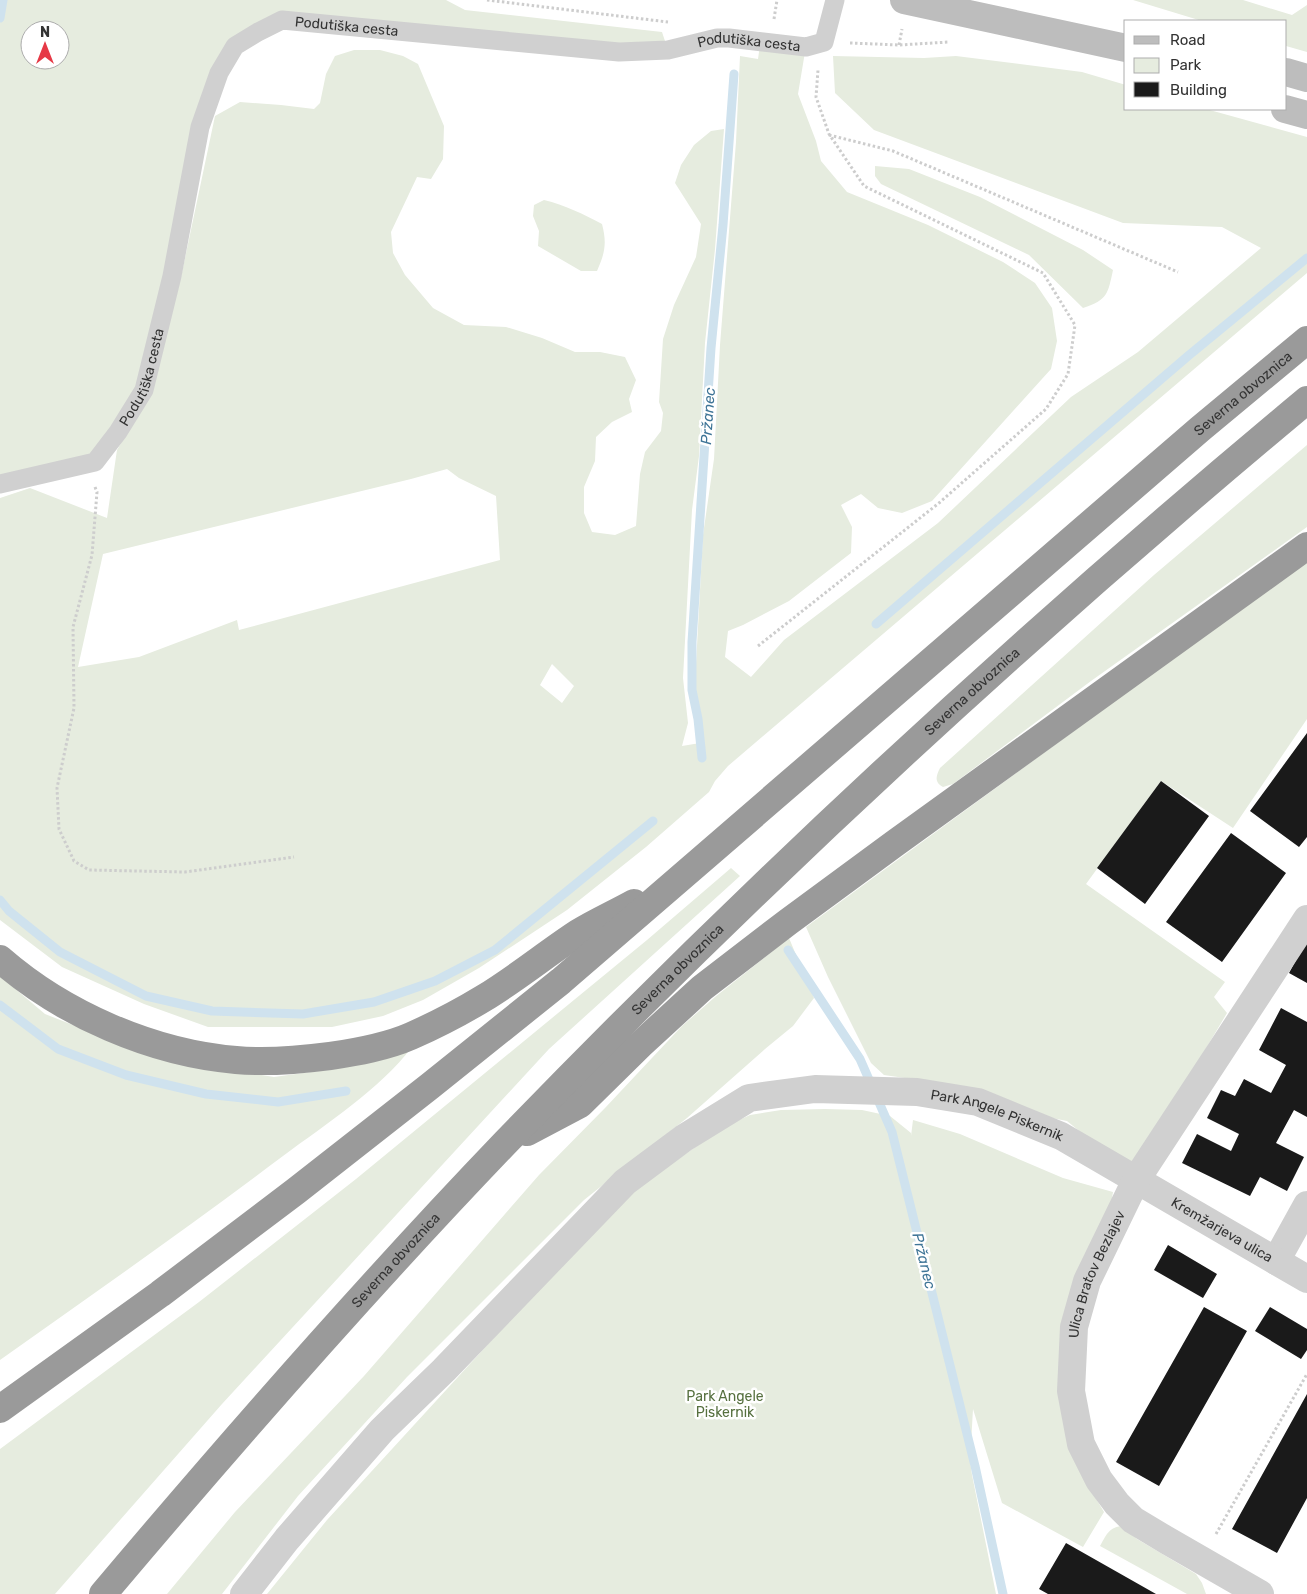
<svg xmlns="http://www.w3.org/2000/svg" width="1307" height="1594" font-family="Rubik,sans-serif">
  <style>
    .green { fill: #e6ecdf; fill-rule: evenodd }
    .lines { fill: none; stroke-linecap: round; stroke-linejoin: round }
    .stream { stroke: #cfe2ee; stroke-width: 9 }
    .building { fill: #1a1a1a }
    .path { stroke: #cdcdcd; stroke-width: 3; stroke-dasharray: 2.5 2.5; stroke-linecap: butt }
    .lane { stroke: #d0d0d0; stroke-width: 19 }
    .street { stroke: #d0d0d0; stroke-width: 28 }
    .secondary { stroke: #bdbdbd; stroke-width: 28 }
    .highway { stroke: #9a9a9a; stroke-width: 28 }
    .labels { text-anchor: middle; stroke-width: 5; stroke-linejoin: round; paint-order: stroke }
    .street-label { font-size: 14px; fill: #333; stroke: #fff }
    .park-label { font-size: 14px; fill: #56703f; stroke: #fff }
    .water-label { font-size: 15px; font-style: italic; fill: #3f7597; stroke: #fff }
  </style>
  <rect width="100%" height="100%" fill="#fff"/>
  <path class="green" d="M0 0H446L465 10 662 32 668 50 282 21 258 32 219 73 144 390 95 462 0 475ZM30 30H60V60H30Z
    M1133 0H1243L1292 15 1307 5V52L1286 46V21H1202Z
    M760 45 805 52 798 94 816 141 821 161 847 192 928 225 1003 262 1035 283 1052 308 1057 341 1051 369 932 501 902 513 878 508 861 494 841 505 852 527 851 553 789 601 743 625 728 631 725 657 751 677 784 640 938 523 1071 397 1138 352 1261 248 1222 227 1123 223 874 130 835 93 833 56 924 58 956 56 1082 72 1126 85V109H1206L1307 137V273L728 766 715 781 709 792 646 847 567 910 479 968 423 1000 383 1016 332 1027H208L144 1004 62 967 0 920V498L30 488 107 518 117 450 148 397 181 277 215 116 240 102 281 105 314 109 320 103 326 74 335 56 354 50H380L403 56 418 64 444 126 443 159 431 179 417 177 391 232 393 253 405 275 433 308 464 325 506 327 542 338 575 352H600L625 357 636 380 629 399 632 412 612 422 596 437 595 461 584 487V513L592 532 615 535 636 526 640 474 645 452 661 431 663 413 659 402 663 339 674 305 696 257 701 224 675 183 681 165 694 145 711 131 724 129 715 249 705 343 699 456 692 510 683 678 688 723 682 746 700 743 694 701 703 535 714 459 720 345 736 142 740 56 758 59ZM447 469 459 478 496 496 500 560 239 630 237 620 139 657 78 667 103 554 411 479ZM552 664 574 686 562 703 540 685Z
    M875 166 909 169 980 197 1083 250 1113 270C1108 293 1108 300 1083 308L1029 255 881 184 875 176Z
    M544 200C565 205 583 214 602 224 607 243 605 253 597 271H581L538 246 539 231 533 216 534 205Z
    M1307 445V527L1091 681 953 784 943 787C934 782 936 776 940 768L1154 575Z
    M1307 560V719L1233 828 1161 781 1086 884 1225 982 1214 997 1227 1013 1136 1166 1106 1153 1067 1121 1042 1116 926 1081 884 1075 871 1063 828 977 806 927Z
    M731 868 740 876 549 1049 222 1404 55 1594H0V1449L199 1302 356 1179 647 940Z
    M789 938 814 998 793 1026 765 1049 687 1118 584 1200 407 1377 298 1496 222 1594H167L235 1512 364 1376 539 1175 605 1108 682 1026 715 997Z
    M0 976 45 1014 157 1058 274 1077 347 1067 412 1047C380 1089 326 1124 283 1156 190 1226 95 1293 0 1360Z
    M825 1109 862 1110 890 1116 911 1133V1136L913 1120 960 1134 1063 1178 1113 1192 1108 1222 1071 1297 1080 1472 1104 1512 1083 1547 1002 1503 973 1409 970 1461 972 1475 996 1594H267L327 1520 490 1342 563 1260 642 1184 726 1126 750 1115 781 1110Z
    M1121 1526 1137 1539 1196 1574 1202 1583 1206 1594H1187L1100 1546C1106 1536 1108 1528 1121 1526Z"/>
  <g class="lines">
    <path class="stream" d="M0 18 3 0
      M876 624 1188 356 1307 258
      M702 758 698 719 692 690V642L711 348 723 225 734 74
      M0 900 9 911 60 952 146 996 212 1011 303 1014 374 1002 435 981 495 950 653 821
      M788 950 860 1059 892 1132 975 1466 1003 1594
      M0 1005 58 1049 126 1075 206 1094 278 1102 346 1091"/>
  </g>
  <path class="building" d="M1307 733V837L1299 847 1250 811Z
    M1161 781 1209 816 1145 904 1097 868Z
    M1231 833 1286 873 1222 962 1166 922Z
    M1307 940V983L1289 973Z
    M1281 1008 1307 1022V1117L1294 1110 1276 1143 1304 1157 1287 1191 1260 1177 1250 1196 1182 1163 1197 1134 1231 1151 1239 1134 1207 1118 1221 1090 1235 1096 1244 1079 1271 1093 1286 1065 1259 1050Z
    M1168 1245 1217 1274 1203 1298 1154 1270Z
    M1204 1307 1247 1331 1159 1486 1116 1462Z
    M1270 1307 1307 1329V1350L1301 1359 1255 1331Z
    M1307 1394V1498L1277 1553 1232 1529Z
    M1066 1543 1156 1594H1048L1039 1589Z"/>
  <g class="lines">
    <path class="path" d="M487 0 668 22
      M774 19 777 0
      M850 43 899 45 949 42
      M899 45 902 29
      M829 135 893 151 1178 272
      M95 487 97 492 92 555 73 627 74 708 57 788 59 829 74 861 89 870 185 872 294 857
      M758 646 939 503 1046 409 1068 374 1075 325 1043 273 864 186 829 134 816 97 818 70
      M1216 1534 1307 1374"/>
    <path class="lane" id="s1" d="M0 484 95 462 118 432 144 390 172 276 200 127 219 73 235 46 258 32 282 20 619 52 668 50 717 38H729L806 47 824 42 835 0"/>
    <g class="street">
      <path d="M1276 1261 1307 1205"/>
      <path id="s2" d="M244 1594 287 1539 382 1430 444 1370 625 1182 684 1138 749 1098 815 1089 917 1092 978 1102 1061 1136 1307 1279"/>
      <path id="s3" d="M1260 1594 1168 1541 1133 1520 1117 1504 1099 1480 1081 1444 1071 1391 1074 1327 1087 1281 1136 1180 1307 919"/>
    </g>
    <path class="secondary" d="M904 0 1126 48
      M1286 72 1307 78
      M1285 109 1307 115"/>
    <g class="highway">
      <path d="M0 959C63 1014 152 1053 236 1060 267 1063 299 1060 330 1056 357 1052 386 1047 411 1036 436 1025 461 1012 484 998 517 978 546 954 578 933 596 922 616 913 634 903"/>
      <path d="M527 1132 580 1104 640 1045 702 988 788 922 894 844 1307 546"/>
      <path id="s4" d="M0 1409 160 1294 296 1191 430 1086 561 981 1200 429 1307 340"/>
      <path id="s5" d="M103 1594C233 1440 366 1288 506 1142 759 880 1027 633 1307 400"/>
    </g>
  </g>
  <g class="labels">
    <g class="street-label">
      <text dy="5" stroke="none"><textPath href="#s1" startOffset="661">Podutiška cesta</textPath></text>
      <text dy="5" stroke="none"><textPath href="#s1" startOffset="1066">Podutiška cesta</textPath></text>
      <text dy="5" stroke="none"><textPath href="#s1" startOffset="196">Podutiška cesta</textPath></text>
      <text dy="5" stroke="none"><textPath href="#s4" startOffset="1606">Severna obvoznica</textPath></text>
      <text dy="5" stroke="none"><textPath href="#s5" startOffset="1254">Severna obvoznica</textPath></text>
      <text dy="5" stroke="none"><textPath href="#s5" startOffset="849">Severna obvoznica</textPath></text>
      <text dy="5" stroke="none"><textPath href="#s2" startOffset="964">Park Angele Piskernik</textPath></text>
      <text dy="5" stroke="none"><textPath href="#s2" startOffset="1218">Kremžarjeva ulica</textPath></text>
      <text dy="5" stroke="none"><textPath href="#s5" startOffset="444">Severna obvoznica</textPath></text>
      <text dy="5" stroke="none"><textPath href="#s3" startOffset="415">Ulica Bratov Bezlajev</textPath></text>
    </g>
    <g class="park-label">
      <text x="725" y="1401">Park Angele<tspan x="725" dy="16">Piskernik</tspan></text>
    </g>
    <g class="water-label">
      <text transform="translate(708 416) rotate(-86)" y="5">Pržanec</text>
      <text transform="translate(924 1261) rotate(76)" y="5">Pržanec</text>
    </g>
  </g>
  <rect x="1124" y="20" width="162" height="90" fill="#ffffff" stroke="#adadad"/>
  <rect x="1134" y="36" width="25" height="8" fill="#bdbdbd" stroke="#adadad"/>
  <text x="1170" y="45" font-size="15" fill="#333333">Road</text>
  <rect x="1134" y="58" width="25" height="15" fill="#e6ecdf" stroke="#adadad"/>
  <text x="1170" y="70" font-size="15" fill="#333333">Park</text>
  <rect x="1134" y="82" width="25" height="15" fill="#1a1a1a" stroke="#adadad"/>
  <text x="1170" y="95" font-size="15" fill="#333333">Building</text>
  <g transform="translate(45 45)"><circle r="24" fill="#ffffff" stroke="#adadad"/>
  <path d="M0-4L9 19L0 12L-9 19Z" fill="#e63946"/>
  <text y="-8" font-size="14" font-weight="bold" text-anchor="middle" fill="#333333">N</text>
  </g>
</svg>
